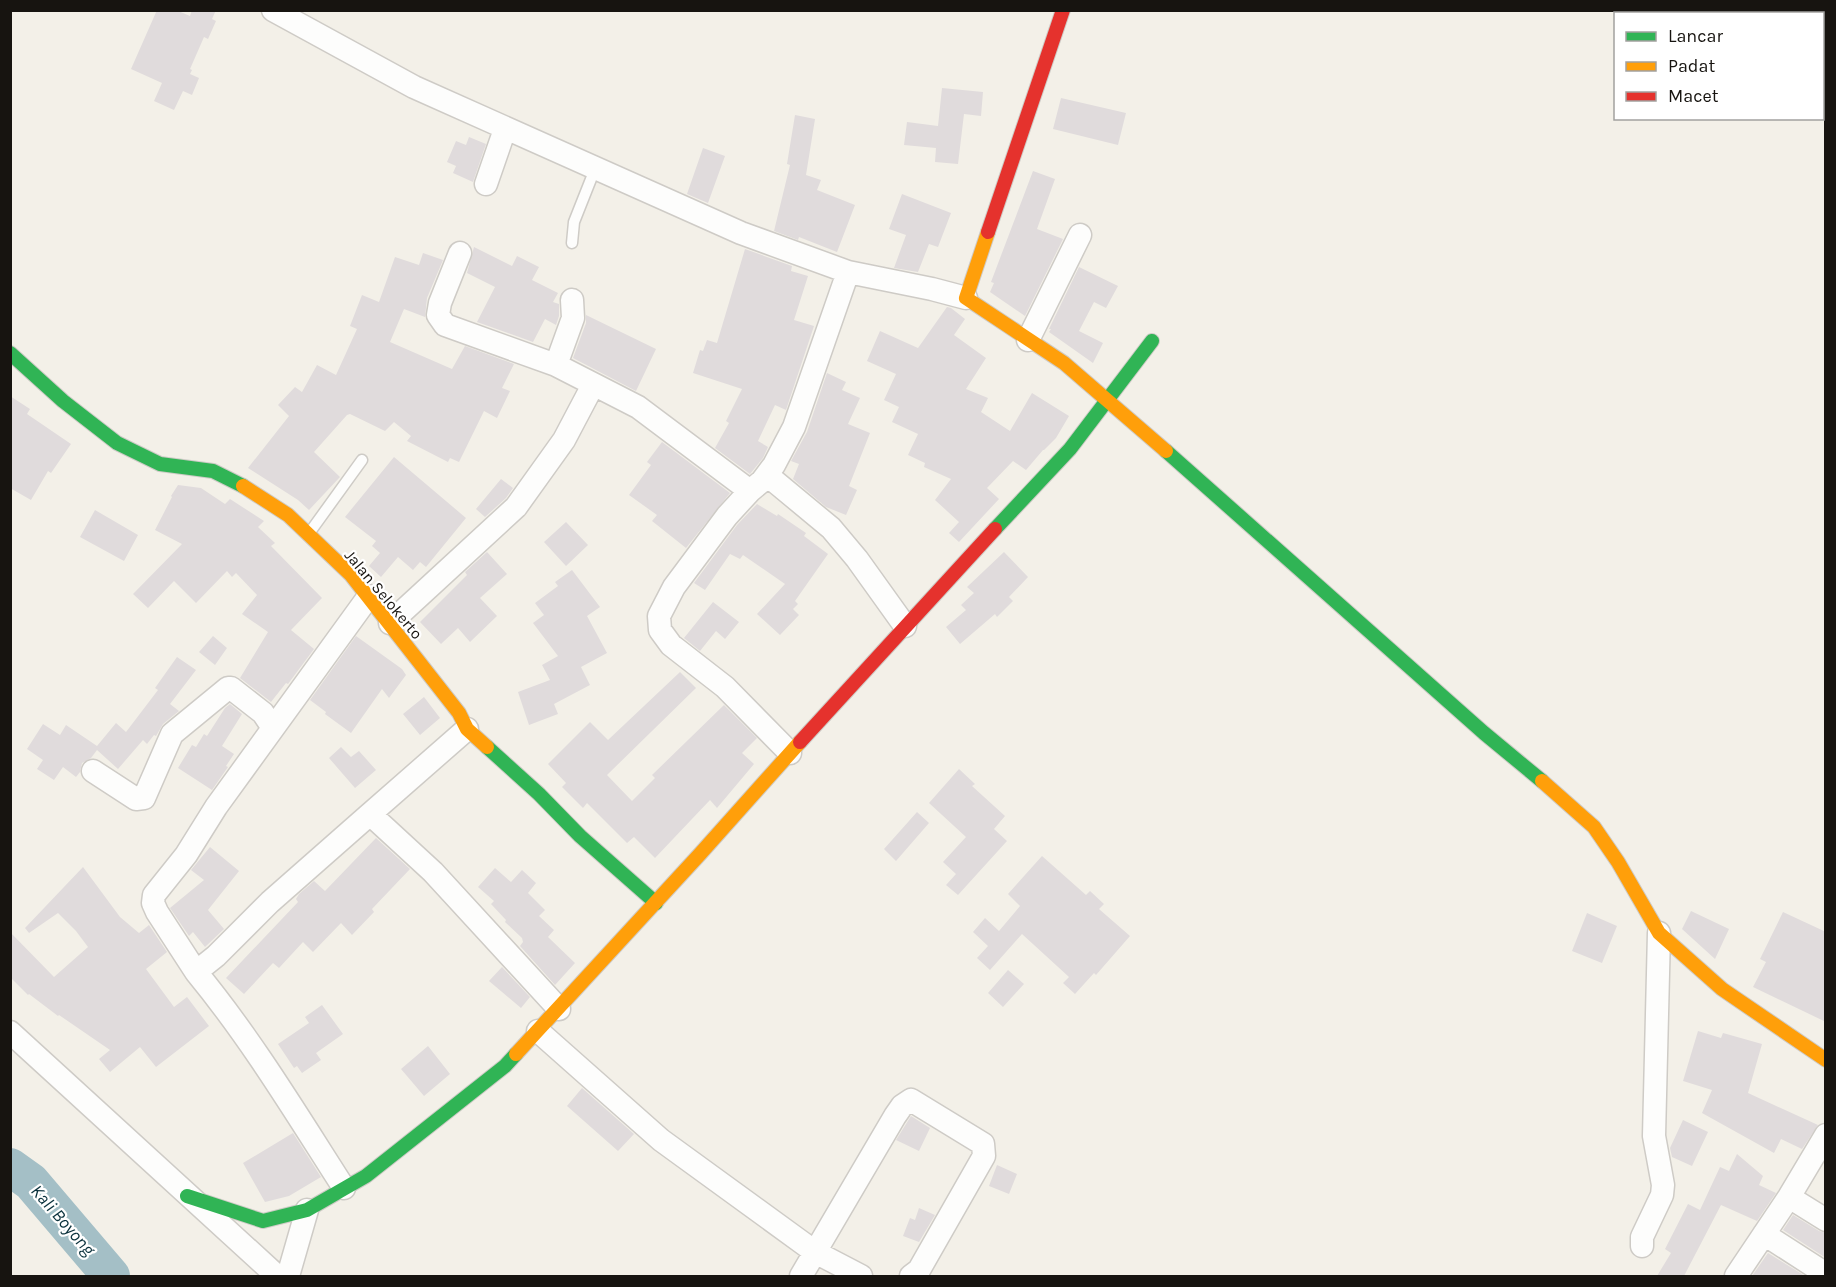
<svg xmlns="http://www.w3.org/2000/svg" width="1836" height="1287" font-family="Karla,sans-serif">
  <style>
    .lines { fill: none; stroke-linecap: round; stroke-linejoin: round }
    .river { stroke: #a4bfc6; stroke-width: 38 }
    .building { fill: #e0dbdc }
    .lane-casing { stroke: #cecbc6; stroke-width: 13 }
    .street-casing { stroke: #cecbc6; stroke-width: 25 }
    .fast-casing { stroke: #cecbc6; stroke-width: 16 }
    .slow-casing { stroke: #cecbc6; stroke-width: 16 }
    .jam-casing { stroke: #cecbc6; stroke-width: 16 }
    .lane { stroke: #fdfdfc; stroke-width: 10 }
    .street { stroke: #fdfdfc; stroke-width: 22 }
    .fast { stroke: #30b455; stroke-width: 14 }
    .slow { stroke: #ff9f0a; stroke-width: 14 }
    .jam { stroke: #e5322d; stroke-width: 14 }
    .labels { text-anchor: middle; stroke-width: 4.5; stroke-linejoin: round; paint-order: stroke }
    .street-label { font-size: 16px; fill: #171410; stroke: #fff }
    .water-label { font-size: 18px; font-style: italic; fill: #0a313c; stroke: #fff }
  </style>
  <rect width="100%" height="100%" fill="#f3f0e8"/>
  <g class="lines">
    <path class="river" d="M10 1167 31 1182 111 1276"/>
  </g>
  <path class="building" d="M157 10H176L190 16 192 10H216L212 19 216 21 208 39 204 37 190 69 192 70 190 74 199 78 192 95 183 91 174 110 154 101 162 83 131 69Z
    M942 88 983 92 981 116 964 114 958 164 935 162 936 148 904 145 907 122 938 126Z
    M1061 98 1126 113 1118 145 1053 129Z
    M795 115 815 119 806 175 821 180 817 190 855 205 837 252 799 237 798 240 774 231 790 165 787 164Z
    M469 137 486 144 473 182 453 173 456 166 447 162 456 141 466 145Z
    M703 148 725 156 708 203 687 194Z
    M1033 171 1055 179 1037 229 1063 239 1025 316 990 292 994 283 991 282Z
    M902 194 951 213 938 247 929 244 918 272 894 268 906 235 889 229Z
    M474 247 512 266 517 256 539 267 532 280 558 293 553 302 559 304V316L556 325 545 319 533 342 477 322 495 287 467 273Z
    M745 249 792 266 791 271 808 276 794 320 814 326 786 410 775 405 758 441 768 447 763 458 750 474 715 448 729 423 726 421 742 389 693 373 700 350 703 351 707 340 717 343Z
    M423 253 443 260 427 298 425 317 404 309 390 342 452 369 465 346 514 364 502 388 510 391 497 418 484 411 459 462 450 458 448 462 407 441 411 436 394 422 385 431 350 414 347 415 314 452 340 477 309 510 298 500 248 468 289 416 278 405 295 387 302 392 317 365 336 375 357 329 350 326 362 295 379 302 395 257 419 265Z
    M1079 267 1118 286 1106 308 1094 302 1079 331 1103 343 1093 363 1049 332 1051 329H1049Z
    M947 307 951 308 965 319 954 335 986 358 966 389 988 398 981 412 1010 431 1032 393 1069 416 1056 438 1044 450H1043L1026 470 1013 461 987 488 999 499 959 542 949 533 959 522 935 500 951 479 924 467 925 463 908 455 918 434 892 422 899 407 884 400 896 374 867 361 880 331 918 348Z
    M586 315 656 349 636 391 573 358 586 323Z
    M827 373 846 382 842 390 860 398 848 424 870 433 849 486 857 490 846 515 826 507 793 479 799 464 791 461 807 432Z
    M10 396 30 409 27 414 71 444 51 473 48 471 31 500 10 488Z
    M662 442 730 493 686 548 652 521 657 515 629 495 651 465 647 462Z
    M394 457 466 518 426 567 420 562 413 570 398 557 381 577 369 566 380 553 372 546 376 541 345 517Z
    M501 479 513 488 506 498 485 517 476 509Z
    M178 485 201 488 225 504 230 499 264 521 258 527 275 543 271 546 322 598 291 630 314 649 288 684 286 683 271 702 240 678 268 632 242 614 257 595 236 573 232 577 227 571 196 603 174 581 148 608 133 594 182 544 155 530 172 497 171 496Z
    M757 504 777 516 778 514 806 533 804 536 828 554 795 601 798 604 793 609 799 615 780 635 757 614 785 584 743 555 740 559 730 554 705 590 694 583 737 525Z
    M95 510 138 535 124 561 80 537Z
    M566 522 588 545 566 566 544 542Z
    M487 552 507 574 480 598 497 616 470 642 458 628 441 644 420 622 467 575 465 572Z
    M1004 552 1028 577 1009 597 1013 601 997 617 995 614 960 644 946 627 966 610 961 605 974 593 967 587Z
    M572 570 600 607 587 616 607 653 581 667 590 685 554 704 558 714 529 725 518 692 550 680 542 665 558 656 533 623 544 615 535 603 558 586 555 582Z
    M713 602 739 622 725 639 716 631 700 651 684 638Z
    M213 636 227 648 215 665 199 652Z
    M356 636 402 669 406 675 389 698 382 689 351 733 325 714 326 712 310 700Z
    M177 657 196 670 170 704 179 711 163 724 156 736 154 735 147 744 143 740 118 769 97 750 91 758 82 763 80 772 76 777 63 767 54 780 37 769 43 760 27 749 43 724 60 735 66 725 97 746 116 723 126 732 158 690 155 688Z
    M680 672 696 688 607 775 632 801 655 778 652 775 724 705 757 738 742 753 754 764 717 808 710 800 655 858 634 837 627 843 587 803 583 808 562 787 566 783 548 764 590 722 608 740Z
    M424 697 440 718 420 735 403 714Z
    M230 704 242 714 222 746 234 754 226 766 228 767 212 790 178 768 192 745 196 747 204 734 207 736 225 708Z
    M341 747 351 757 359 751 376 770 355 788 329 758Z
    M959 769 975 784 972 786 1005 816 994 829 1007 841 958 895 946 885 956 874 943 862 966 837 929 803Z
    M917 812 929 823 896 861 884 849Z
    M376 838 410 869 372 909 374 912 352 935 341 923 313 952 303 942 279 968 273 963 244 994 226 978 298 902 296 899 299 894 314 881 325 891Z
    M210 847 239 871 208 910 224 929 205 947 193 932 189 936 170 908 204 880 191 870Z
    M1042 856 1086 895 1090 891 1104 904 1099 909 1130 936 1096 975 1094 973 1075 994 1063 983 1069 977 1022 934 990 970 977 958 988 946 973 932 985 918 999 931 1020 906 1008 894Z
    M83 867 120 917 139 933 149 925 167 952 146 969 174 1007 187 997 209 1026 156 1067 140 1047 110 1072 99 1059 110 1050 59 1015 58 1016 29 994 28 995 10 977V932L54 977 88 947 76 931 58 913 29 933 25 928Z
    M495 868 511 882 522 870 536 883 528 893 545 910 539 916 554 930 548 937 575 963 555 985 520 946 523 942 522 938 505 922 506 920 491 904 494 901 478 887Z
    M1691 911 1729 929 1715 959 1682 929Z
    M1783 912 1826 932V1022L1753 987 1766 962 1760 959Z
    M1587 913 1617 926 1602 963 1572 951Z
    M502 967 530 997 521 1008 489 981Z
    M1008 970 1024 984 1003 1007 988 993Z
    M322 1005 343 1034 316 1053 321 1060 302 1073 297 1066 294 1068 278 1044 309 1023 305 1017Z
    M1698 1031 1721 1038 1723 1033 1762 1044 1748 1093 1818 1125 1802 1149 1781 1139 1774 1153 1702 1113 1712 1090 1683 1081Z
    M428 1046 450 1074 424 1096 401 1069Z
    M582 1088 634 1134 618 1151 567 1106Z
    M911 1116 930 1128 919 1151 896 1140Z
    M1683 1120 1708 1132 1692 1166 1672 1157 1670 1148Z
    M293 1133 321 1177 289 1196 265 1202 243 1163Z
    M1737 1154 1763 1176 1759 1185 1776 1193 1757 1221 1721 1205 1684 1276H1657L1671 1253 1665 1249 1688 1204 1700 1210 1720 1167 1729 1171Z
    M997 1165 1017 1174 1009 1194 989 1186Z
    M919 1208 935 1215 919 1242 903 1236 910 1218 915 1220Z
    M1793 1215 1819 1231 1826 1233V1258L1783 1230Z
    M1768 1253 1805 1276H1752Z"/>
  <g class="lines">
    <g class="lane-casing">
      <path id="lane" d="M572 243 574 222 595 169
        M310 532 362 460"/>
    </g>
    <g class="street-casing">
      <path id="street" d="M273 10 414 87 741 233 848 272 932 289 966 298
        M486 184 505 129
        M460 253 440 303 438 315 445 325 556 365 638 407 750 491
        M1028 340 1080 235
        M556 365 573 318 572 300
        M767 475 831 528 857 559 905 626
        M390 623 516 507 564 440 593 385
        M790 753 725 687 671 645 660 630 659 616 674 587 727 516 750 491 762 481 774 465 794 427 848 272
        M93 771 136 799 144 798 172 734 228 688H231L263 713 273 728
        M370 814 467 729
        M196 972 157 912 153 903 154 895 186 855 216 807 369 596
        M538 1031 661 1140 815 1252 861 1276
        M10 1032 277 1276
        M344 1188C297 1115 252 1040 196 972L216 956 270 902 370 814 433 872 559 1009
        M1789 1197 1826 1220
        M1764 1234 1826 1274
        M1642 1246V1237L1662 1195 1663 1185 1654 1136 1659 933
        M288 1276 307 1210
        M801 1276 895 1116 902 1106 911 1100 983 1144 984 1156 919 1270 911 1276
        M1736 1276 1789 1197 1826 1135"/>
    </g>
    <g class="fast-casing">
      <path id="fast" d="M10 353 63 401 117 443 160 464 213 471 243 486
        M1166 451 1484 733 1542 781
        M995 529 1070 449 1152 341
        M487 747 539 794 580 836 656 903
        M187 1196 263 1221 307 1210 366 1176 505 1066 516 1054"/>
    </g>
    <g class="slow-casing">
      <path id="slow" d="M988 232 966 298 1064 363 1166 451
        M243 486 288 515 351 575 459 713 467 729 487 747
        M1542 781 1594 827 1618 862 1659 933 1722 989 1826 1060
        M516 1054 700 854 800 742"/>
    </g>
    <g class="jam-casing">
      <path id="jam" d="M988 232 1063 10
        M800 742 995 529"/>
    </g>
    <use href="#lane" class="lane"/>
    <use href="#street" class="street"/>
    <use href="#fast" class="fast"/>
    <use href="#slow" class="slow"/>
    <use href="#jam" class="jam"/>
  </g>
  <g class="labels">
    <g class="street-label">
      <text transform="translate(384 594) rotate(50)" y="6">Jalan Selokerto</text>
    </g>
    <g class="water-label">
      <text transform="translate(63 1220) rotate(49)" y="6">Kali Boyong</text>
    </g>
  </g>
  <rect width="1836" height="1287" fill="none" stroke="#171410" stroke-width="24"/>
  <rect x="1614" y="12" width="210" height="108" fill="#ffffff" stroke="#a2a19f" stroke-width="1.5"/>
  <rect x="1626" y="32" width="30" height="9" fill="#30b455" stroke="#a2a19f" stroke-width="1.5"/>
  <text x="1668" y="42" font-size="18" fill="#171410">Lancar</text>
  <rect x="1626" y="62" width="30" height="9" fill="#ff9f0a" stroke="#a2a19f" stroke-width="1.5"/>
  <text x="1668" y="72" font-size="18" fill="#171410">Padat</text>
  <rect x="1626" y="92" width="30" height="9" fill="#e5322d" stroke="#a2a19f" stroke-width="1.5"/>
  <text x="1668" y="102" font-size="18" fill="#171410">Macet</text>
</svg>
